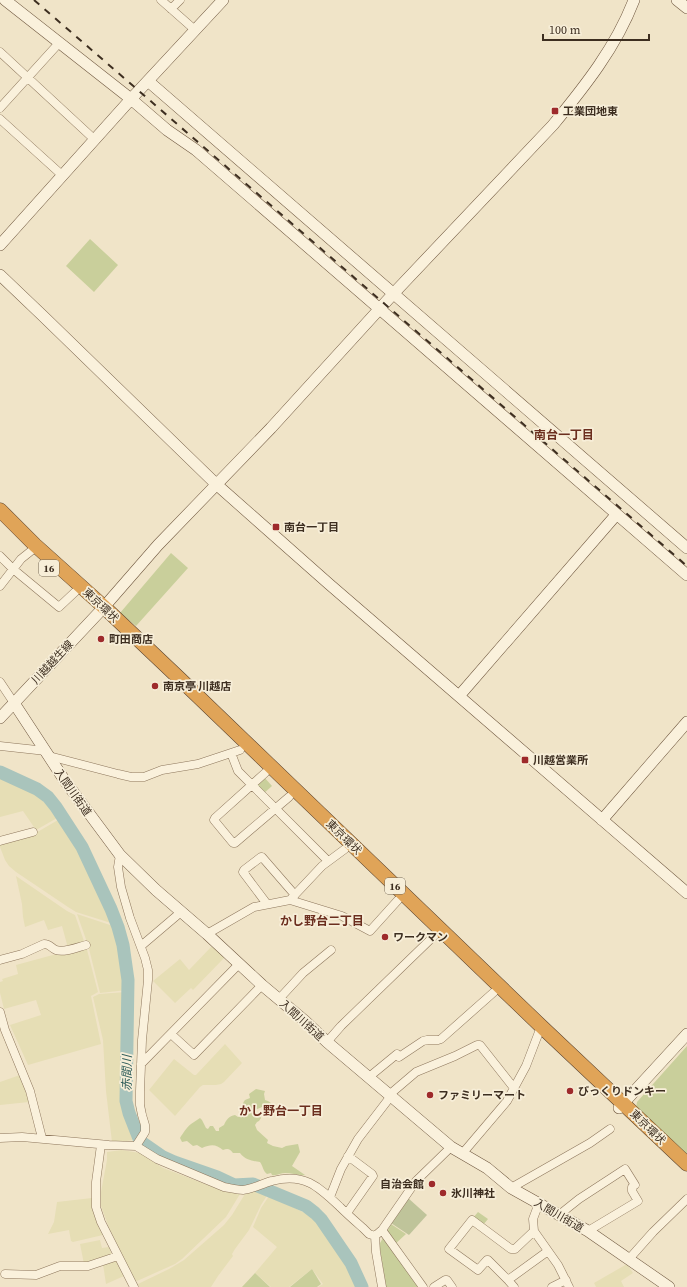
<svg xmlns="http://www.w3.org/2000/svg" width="687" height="1287" font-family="'Source Serif 4','Noto Sans JP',serif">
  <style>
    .farmland { fill: #e6deb5 }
    .green { fill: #c9cf9b }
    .cemetery { fill: #bfc49a }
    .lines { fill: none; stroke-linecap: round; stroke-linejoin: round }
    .river { stroke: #a9c4bc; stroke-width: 13 }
    .street-casing { stroke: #8d765c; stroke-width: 9 }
    .secondary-casing { stroke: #6f573f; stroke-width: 12 }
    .highway-casing { stroke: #5b4430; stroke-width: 15 }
    .street { stroke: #faf1dc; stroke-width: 8 }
    .secondary { stroke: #faf1dc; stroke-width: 11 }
    .highway { stroke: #e0a458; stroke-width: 14 }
    .rail { stroke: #3d2e20; stroke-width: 2; stroke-dasharray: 7 7; stroke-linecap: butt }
    .poi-dot { fill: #9e2a2b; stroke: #f7eed8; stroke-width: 1.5 }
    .labels { text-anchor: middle; stroke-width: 3.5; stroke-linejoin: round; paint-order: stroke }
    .shield { fill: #f7eed8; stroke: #756857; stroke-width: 1 }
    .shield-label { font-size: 10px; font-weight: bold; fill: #3d2e20 }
    .poi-label { font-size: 11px; font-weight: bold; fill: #3d2e20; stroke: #f7eed8; text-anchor: start }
    .street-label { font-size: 11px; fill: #3d2e20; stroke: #f7eed8 }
    .neighbourhood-label { font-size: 12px; font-weight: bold; fill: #6b2e1e; stroke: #f7eed8 }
    .water-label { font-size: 12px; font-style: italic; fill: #2f5d5a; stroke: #f7eed8 }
  </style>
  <rect width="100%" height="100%" fill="#f0e4c8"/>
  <path class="farmland" d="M0 776 29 790 38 796 46 804 57 818 36 830 23 811 0 817Z
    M58 820 78 848 111 923 76 912 68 907 16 872 9 866 5 860 0 847V843L34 834Z
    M16 876 67 911 75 915 85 944 68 948 62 926 48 930 44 920 25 927 23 917 22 904Z
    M77 914 116 927 124 960 127 979V990L100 993 88 945Z
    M86 946 98 992 91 996 101 1044 28 1065 10 1025 41 1015 36 1000 4 1009 0 993V982L3 981 2 979 18 974 16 965Z
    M212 946 225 957 193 990 191 988 175 1003 153 981 180 959 189 970Z
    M126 992V1046L123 1088 126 1109 135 1134 132 1140 121 1142H112L106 1091 103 1040 93 997 99 994Z
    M225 1044 242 1063 224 1082 221 1084 216 1085H203L200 1087 175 1116 149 1090 174 1059 194 1075H196Z
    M20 1075 29 1102 0 1105V1082Z
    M122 1150 140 1153 163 1168 226 1192 240 1194 226 1217 182 1259 175 1264 137 1281 135 1280 109 1228 101 1206V1192L107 1160V1152Z
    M258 1190 268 1194 261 1205 249 1230 235 1249 232 1254 233 1256 218 1276 211 1287H139L138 1284 169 1269 184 1260 224 1225 232 1215 245 1194Z
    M269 1196 307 1214 314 1219 320 1227H321L341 1255 349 1267 359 1287H318L323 1284 312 1269 289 1287H271L255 1273 277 1247 253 1227 261 1208Z
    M92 1198 96 1220 103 1235 73 1242 71 1241 69 1230 48 1234 54 1222 57 1202Z
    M100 1240 102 1248 109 1247 112 1256 84 1264 80 1244Z
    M116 1260 124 1276 106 1284 103 1264Z
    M627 1264 633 1273 621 1281 624 1287H596L594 1283Z"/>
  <path class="green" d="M90 239 118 265 94 292 66 266Z
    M171 553 188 568 136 626 120 613Z
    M264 777 272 786 263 794 255 786Z
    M687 1046V1155L636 1108 637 1102Z
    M256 1089 265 1091 264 1094 265 1100 268 1101 271 1103 270 1108 267 1110 263 1109 262 1107 255 1110 253 1112 255 1114 259 1115 261 1118 259 1121 257 1122 255 1125 257 1130 268 1140 267 1143 273 1146 282 1148 286 1146 298 1144 300 1152 292 1166 305 1175C299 1176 292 1173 285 1173 281 1173 277 1176 272 1175L271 1173 267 1174C263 1171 263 1166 260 1162 253 1161 245 1160 240 1153H233C230 1149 228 1148 223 1150 216 1144 211 1144 202 1148L197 1145 193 1146 187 1141 182 1142 180 1138C183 1133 187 1127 191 1124 194 1122 197 1120 200 1118L202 1120 206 1128 208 1129 210 1126H213L216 1131H219V1128L224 1125C226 1120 229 1116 235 1115L238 1117 242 1116 246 1113 243 1112C242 1107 242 1104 245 1100L250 1098 249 1094Z
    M478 1212 488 1219 483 1225 473 1218Z
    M391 1224 406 1234 394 1245 387 1232Z
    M383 1238 420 1287H386L380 1249V1243Z
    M312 1269 321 1284 317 1287H290Z
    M255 1273 270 1287H242Z"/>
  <path class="cemetery" d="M408 1198 427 1215 409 1235 391 1223Z"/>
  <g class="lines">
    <path class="river" d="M0 772 37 789 48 797 56 807 82 847 111 909 118 927 123 945 128 980 126 1101 129 1113 140 1141 163 1157 174 1162 217 1177 234 1185 253 1184 306 1206 315 1213 321 1219 351 1263 362 1287"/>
    <g class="street-casing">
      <path id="street" d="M161 0 195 30
        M171 9 180 0
        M0 52 95 140
        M0 108 59 43
        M0 119 63 176
        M0 556 13 569 59 607 75 592
        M0 586 21 559 31 551
        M0 682 14 703
        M0 746 46 751
        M231 753 238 771 328 861
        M49 756 118 774 131 777H144L162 770 198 764 240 750
        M265 773 215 818 214 820 233 843H235L289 797
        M0 841 33 832
        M120 855 118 867 121 887 130 918 145 958 148 970V980L142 1040 140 1091V1105L142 1115 145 1125V1132L136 1146
        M290 900 342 916 370 931 398 900
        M267 904 243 872 244 870 261 857H262L295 895
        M207 934 254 907 290 900 322 866 345 849
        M141 946 181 912
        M0 960 22 954 44 944C50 944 51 948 56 950 64 953 78 947 86 945
        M279 999 303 973 331 950
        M0 1012 5 1030 30 1091 42 1138
        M171 1034 194 1055 262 985
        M327 1042 341 1026 435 935
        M141 1064 239 964
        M369 1077 397 1054 399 1057 423 1041 427 1040H438L441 1039 494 992
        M389 1095 416 1072 455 1056 477 1045H480L514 1088
        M0 1138 22 1137 109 1145 136 1146 157 1159 224 1187C230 1188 237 1190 243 1190 253 1189 263 1183 272 1181 304 1172 319 1187 340 1207 348 1215 355 1221 363 1228L369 1234 375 1236 376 1252 382 1287
        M101 1145 96 1182V1207L101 1222 134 1287
        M462 1154 507 1101 526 1066 539 1032
        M511 1188 590 1143 610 1129
        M330 1197 341 1169 358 1139 391 1096
        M539 1203 533 1219 534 1231 558 1265 569 1287
        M347 1213 373 1176 372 1174 348 1156
        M559 1215 579 1199 625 1169 635 1185 632 1187V1191L638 1201 588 1231
        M382 1230 423 1287
        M375 1236 382 1230 416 1181 451 1147
        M629 1259 653 1232 687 1199
        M5 1274 36 1275 60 1266H88L118 1256
        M508 1280 488 1260H487L478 1270 449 1249 472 1220 511 1249H515L534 1231
        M434 1287 445 1280H447L452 1287
        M514 1287 508 1280 548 1251
        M552 1287 566 1280"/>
    </g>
    <g class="secondary-casing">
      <path id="secondary" d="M5 0 131 99 167 130 196 150 687 575
        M677 0 687 8
        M148 81 687 548
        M0 245 131 99 223 0
        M0 275 43 316 216 484 329 584 687 893
        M459 696 616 515
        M14 703 65 781 120 855 156 890 207 934 262 985 305 1021 327 1042 451 1147 487 1168 511 1188 588 1231 669 1287
        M0 718 104 607 158 545 271 428 394 293 553 125C585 86 616 47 634 0
        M602 820 687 722
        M619 1108 687 1034"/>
    </g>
    <g class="highway-casing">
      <path id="highway" d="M0 510 35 545 104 607 181 680 543 1028 687 1164"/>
    </g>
    <use href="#street" class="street"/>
    <use href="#secondary" class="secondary"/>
    <use href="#highway" class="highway"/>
    <path class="rail" d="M34 0 687 566"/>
  </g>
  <g class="poi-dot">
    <rect x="551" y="107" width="8" height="8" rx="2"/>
    <rect x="272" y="523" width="8" height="8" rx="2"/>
    <circle cx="101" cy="639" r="4"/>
    <circle cx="155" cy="686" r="4"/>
    <rect x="521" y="756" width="8" height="8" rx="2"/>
    <circle cx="385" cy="937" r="4"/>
    <circle cx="570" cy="1091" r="4"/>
    <circle cx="430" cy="1095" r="4"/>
    <circle cx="432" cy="1184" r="4"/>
    <circle cx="443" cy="1193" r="4"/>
  </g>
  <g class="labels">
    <g class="shield">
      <rect x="39" y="560" width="20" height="16" rx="3"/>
      <rect x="385" y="878" width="20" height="16" rx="3"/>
    </g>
    <g class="shield-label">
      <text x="49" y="572">16</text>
      <text x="395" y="890">16</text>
    </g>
    <g class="poi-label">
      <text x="563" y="115">工業団地東</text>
      <text x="284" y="531">南台一丁目</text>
      <text x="109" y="643">町田商店</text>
      <text x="163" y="690">南京亭 川越店</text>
      <text x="533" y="764">川越営業所</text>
      <text x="393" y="941">ワークマン</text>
      <text x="578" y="1095">びっくりドンキー</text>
      <text x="438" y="1099">ファミリーマート</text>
      <text x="424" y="1188" text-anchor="end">自治会館</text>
      <text x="451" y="1197">氷川神社</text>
    </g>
    <g class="street-label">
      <text transform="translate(101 605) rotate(43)" y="4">東京環状</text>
      <text transform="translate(52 662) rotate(-47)" y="4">川越越生線</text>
      <text transform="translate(73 792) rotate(55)" y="4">入間川街道</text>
      <text transform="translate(344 837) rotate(44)" y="4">東京環状</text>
      <text transform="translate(302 1020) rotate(42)" y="4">入間川街道</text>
      <text transform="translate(648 1127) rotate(44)" y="4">東京環状</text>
      <text transform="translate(559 1215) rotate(30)" y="4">入間川街道</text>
    </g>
    <g class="neighbourhood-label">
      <text x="564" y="439">南台一丁目</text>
      <text x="322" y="925">かし野台二丁目</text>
      <text x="281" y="1115">かし野台一丁目</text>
    </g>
    <g class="water-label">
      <text transform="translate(127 1073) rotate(-89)" y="4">赤間川</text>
    </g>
  </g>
  <path d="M543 34v6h106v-6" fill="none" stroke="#3d2e20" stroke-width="2"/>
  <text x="549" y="34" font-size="12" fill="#3d2e20" stroke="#f7eed8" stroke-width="3" paint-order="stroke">100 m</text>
</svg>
